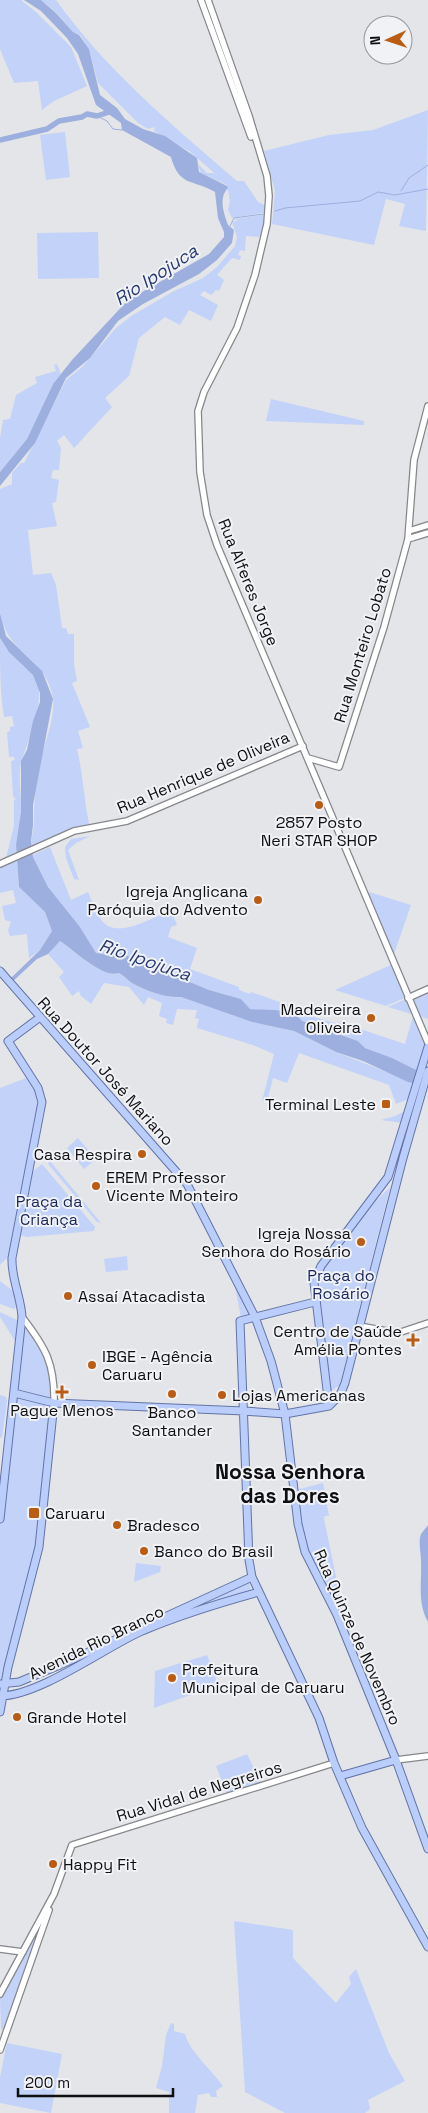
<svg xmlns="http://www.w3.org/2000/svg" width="428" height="2113" font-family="'Space Grotesk',sans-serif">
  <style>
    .green { fill: #c3d2f9 }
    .water { fill: #9dafde }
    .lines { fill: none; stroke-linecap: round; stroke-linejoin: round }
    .stream { stroke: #9dafde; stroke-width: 1 }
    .canal { stroke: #9dafde; stroke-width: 5.5 }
    .minor-casing { stroke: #86878b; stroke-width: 8 }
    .major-casing { stroke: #6274a6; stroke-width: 9 }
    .minor { stroke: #fff; stroke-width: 5.5 }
    .major { stroke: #bbcdfa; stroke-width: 7 }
    .poi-dot { fill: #bb5c15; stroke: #f1f2f6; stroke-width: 2 }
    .labels { text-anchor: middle; stroke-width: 4; stroke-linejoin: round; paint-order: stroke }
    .street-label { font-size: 16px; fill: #0f0f11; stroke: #f1f2f6 }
    .poi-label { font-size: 16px; fill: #0f0f11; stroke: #f1f2f6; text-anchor: start }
    .park-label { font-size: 16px; fill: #17265d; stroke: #f1f2f6 }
    .water-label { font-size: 18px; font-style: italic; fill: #273972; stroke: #f1f2f6 }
    .district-label { font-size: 21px; font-weight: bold; fill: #0f0f11; stroke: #f1f2f6 }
  </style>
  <rect width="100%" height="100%" fill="#e3e5e8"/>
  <path class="green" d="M0 0H21L36 12 71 47 87 86 54 101 42 110 38 81 14 83 0 49Z
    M41 0H56C105 69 173 126 237 181H244L258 202 267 206V212L232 218 228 210 230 201 227 185 201 173 198 164 207 173H214L219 177 189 151 154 131 155 127 148 129 138 123 98 83 89 49 80 35 73 32 56 12Z
    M428 110 426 231 399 226 405 204 386 199 374 245 272 224 275 191 264 151 329 135 373 130Z
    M65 132 70 177 46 180 40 135Z
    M266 214 261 237 246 236 245 251 240 250 238 255 241 256 240 260 232 258 217 275 224 280 219 291 216 290 211 295 204 291 200 295 218 305 211 321 189 310 180 325 165 317 139 338 129 376 105 398 112 407 74 448 64 435 57 441 61 448 59 470H53L51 478 59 480 56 502 52 503 57 526 28 530 33 575 51 573 56 585 62 628H66L68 634H74V664L77 681 72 683 90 727 78 731 83 748 77 749C83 774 84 799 89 824L32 846C30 838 34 831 34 823 34 799 36 777 42 754 47 737 55 716 53 698 46 657 7 655 0 612V489L12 484V473L21 463H24L66 380 82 367 116 328 131 316 174 291 203 278 217 267 235 246 237 237 232 222 237 221 235 219Z
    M98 232 99 278 38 279 37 233Z
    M57 364 61 374 53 384 27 439 0 472V438L3 420 10 419 16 395 37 383 35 377 56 371 54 365Z
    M271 399 364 421V425L266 421Z
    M0 638C9 655 30 665 37 682 45 702 28 740 22 760 17 775 22 795 21 810 21 825 16 838 16 852L6 858 14 826V800L16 799 13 796 11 761 15 760 14 757H9L7 732 10 731V727L14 726 12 716 4 717C0 693 0 665 0 638Z
    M90 836 76 843 68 850 79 880 74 879 66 858 65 847 71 839Z
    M50 847 71 900 88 892C92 901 96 913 102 921 118 940 153 917 171 910L177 925 171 927 168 937 197 948 190 969 239 987V990L250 994 251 992 314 1014V1017L338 1024 339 1022 405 1044 413 1016H416L428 1045 420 1073 392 1058 365 1048 358 1041 326 1028 250 1009 241 999 209 990 118 952 102 955 96 953 80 927 48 887 33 857V855Z
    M17 860 19 887 45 912 52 931 40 950 29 958 27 934 10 936 8 930 11 922 5 920 2 906 16 903 13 890 0 893V868Z
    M369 892 411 905 394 954 368 896Z
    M60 941C74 950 103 979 119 973 125 976 127 980 132 983 145 991 165 998 181 997L252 1022 294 1031 336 1052 417 1084 409 1099 396 1104 389 1085 299 1053 287 1083 273 1078 267 1102 262 1101 274 1054 253 1045 197 1028 199 1019 195 1018 197 1010 177 1009 173 1025 166 1023 167 1019 159 1016 162 1003 148 997 144 1005 129 987 104 983 91 1004 81 996 79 991 72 996 59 977 64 972 48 954Z
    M393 964 407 997 386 1006 335 990Z
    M428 990V1019L416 1015 409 998Z
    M408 998 415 1015 388 1007Z
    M26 1078 35 1091 38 1106 11 1254 0 1265V1088Z
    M409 1109 403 1123 381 1120 395 1116Z
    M78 1138 96 1159 84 1169 67 1148Z
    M50 1161 101 1223 97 1222 48 1164Z
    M42 1164 95 1227 94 1231 27 1237 20 1235 32 1172Z
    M390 1188 340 1385 331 1391 329 1390 316 1284C323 1264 372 1200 390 1188Z
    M127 1256 128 1270 106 1272 104 1259Z
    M233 1275 253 1315 241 1318Z
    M0 1281 13 1291 18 1305 14 1309 0 1304Z
    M0 1312 19 1321 17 1340 15 1341 0 1317Z
    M24 1321C44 1352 53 1363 52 1402L16 1393Z
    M0 1395 6 1397 7 1401 2 1437 0 1438Z
    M15 1395 53 1405 39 1538 4 1683H0V1522Z
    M323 1483 329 1516H325L324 1519 343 1610C337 1607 333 1598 329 1592 307 1556 299 1532 296 1490Z
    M136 1563 161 1566 160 1572 134 1582Z
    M248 1580 252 1592 197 1608 190 1607Z
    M207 1655 218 1685 154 1708 155 1671Z
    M247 1754 261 1783 227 1794 216 1766Z
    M40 1920 43 1921 5 2028 1 2030 0 1996Z
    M234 1921 293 1930V1958L336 2003 351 1984 349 1977 356 1969 389 2053 405 2081 368 2100 370 2109 365 2113H285L245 2092Z
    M171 2023 174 2024V2031L185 2034C188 2049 213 2072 223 2086L216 2091 217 2097H211L209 2093 198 2095 195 2113H169V2092L156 2088 162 2066 166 2035Z
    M7 2043 62 2054 51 2113 0 2103V2077Z"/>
  <path class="water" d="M24 0H41L56 13 73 32 79 35 89 49 100 95 117 108 125 119 143 129 165 136 197 158 199 172 227 186 228 188C218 198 224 214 228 225L234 230 232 243 217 260 199 274 143 304 118 321 90 358 66 378 35 443 0 486V472L27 439 53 384 72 360 128 300 209 254 224 237V232L218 218 215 192C193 179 179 187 171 157L122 130 121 123 96 105 78 54 67 38 41 11Z
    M0 613 6 636 42 671 53 699 33 805V825L31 841 33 857 48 887 80 927 96 953 109 955 111 952H118L209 990 241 999 250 1009C267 1011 291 1007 302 1021L358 1041 365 1048 392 1058 428 1076V1086L408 1082 363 1061 336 1052 294 1031 252 1022 181 997C165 998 146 991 132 983 127 980 125 976 119 973 103 979 74 950 60 941L48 954 37 959 12 982 10 979 40 950 52 931 45 912 19 887 16 845 21 812V761L27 750 33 721 40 702V693L33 675 9 652 0 638Z
    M428 1525V1622C417 1601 422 1584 421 1561 421 1553 418 1542 421 1534 423 1531 426 1528 428 1525Z"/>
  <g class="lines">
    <path class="stream" d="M97 116 107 121 113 129 122 130
      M401 191 409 178 428 165
      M275 211 285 208 360 201 378 192 395 195 428 189
      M230 226 234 218 263 214"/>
    <path class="canal" d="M0 140 47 129 59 121 82 117 87 114 97 116 109 112"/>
    <g class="minor-casing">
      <path id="minor" d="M201 0 251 137
        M208 0 249 116 267 176 269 196 267 224 255 275 237 328 204 392 198 411 200 472 207 515 217 545 428 1043
        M409 531 428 525
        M408 539 428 533
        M308 758 339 767 384 627 408 539 414 460 428 406
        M0 864 74 831 127 821 303 746
        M408 998 428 989
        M22 1317C46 1348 55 1364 54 1403
        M359 1326 398 1333 428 1323
        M396 1760 428 1756
        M0 1949 23 1952
        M0 1994 54 1894 72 1845 334 1763
        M0 2050 49 1910"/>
    </g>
    <g class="major-casing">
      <path id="major" d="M0 971 187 1184 255 1317 271 1361 285 1414 298 1524 305 1552 337 1615 396 1760 428 1849
        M315 1302 240 1321 249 1560 252 1577 319 1718 334 1763 362 1828 428 1947
        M14 1393 54 1403 244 1411 285 1414 329 1406 340 1395 345 1383 403 1158 428 1071
        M329 1406 314 1283 321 1266 388 1177 428 1047
        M0 1519 22 1317C21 1297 11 1278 12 1258L42 1102 38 1088 8 1041 39 1018
        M0 1684 19 1682 60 1665 252 1577
        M0 1696C39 1696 104 1648 142 1631 180 1615 219 1603 259 1592
        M0 1712 8 1667 39 1547 54 1403
        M340 1776 396 1760"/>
    </g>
    <use href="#minor" class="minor"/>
    <use href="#major" class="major"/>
  </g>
  <g class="poi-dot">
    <circle cx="319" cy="805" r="5"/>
    <circle cx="258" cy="900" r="5"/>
    <circle cx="371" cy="1018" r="5"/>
    <rect x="381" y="1099" width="10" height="10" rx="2.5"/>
    <circle cx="142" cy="1154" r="5"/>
    <circle cx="96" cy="1186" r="5"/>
    <circle cx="361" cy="1242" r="5"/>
    <circle cx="68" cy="1296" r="5"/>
    <path d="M410.5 1332.5h5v5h5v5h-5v5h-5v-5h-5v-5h5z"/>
    <circle cx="92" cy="1365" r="5"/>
    <path d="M59.5 1384.5h5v5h5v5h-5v5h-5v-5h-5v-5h5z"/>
    <circle cx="172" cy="1394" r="5"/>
    <circle cx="222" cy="1395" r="5"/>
    <rect x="28" y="1507" width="12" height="12" rx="2.5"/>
    <circle cx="117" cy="1525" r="5"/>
    <circle cx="144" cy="1551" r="5"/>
    <circle cx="172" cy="1678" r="5"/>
    <circle cx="17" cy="1717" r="5"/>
    <circle cx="53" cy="1864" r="5"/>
  </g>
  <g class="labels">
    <g class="street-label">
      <text transform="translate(249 582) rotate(68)" y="6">Rua Alferes Jorge</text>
      <text transform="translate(362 645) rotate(-73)" y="6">Rua Monteiro Lobato</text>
      <text transform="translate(203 772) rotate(-23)" y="6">Rua Henrique de Oliveira</text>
      <text transform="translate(106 1071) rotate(48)" y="6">Rua Doutor José Mariano</text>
      <text transform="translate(358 1637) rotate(66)" y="6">Rua Quinze de Novembro</text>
      <text transform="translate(96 1642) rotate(-26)" y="6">Avenida Rio Branco</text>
      <text transform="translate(199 1791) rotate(-17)" y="6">Rua Vidal de Negreiros</text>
    </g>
    <g class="poi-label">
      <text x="319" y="828" text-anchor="middle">2857 Posto<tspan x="319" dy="18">Neri STAR SHOP</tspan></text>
      <text x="248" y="897" text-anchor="end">Igreja Anglicana<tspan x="248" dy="18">Paróquia do Advento</tspan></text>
      <text x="361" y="1015" text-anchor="end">Madeireira<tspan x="361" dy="18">Oliveira</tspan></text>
      <text x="376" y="1110" text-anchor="end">Terminal Leste</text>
      <text x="132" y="1160" text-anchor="end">Casa Respira</text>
      <text x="106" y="1183">EREM Professor<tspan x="106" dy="18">Vicente Monteiro</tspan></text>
      <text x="351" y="1239" text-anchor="end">Igreja Nossa<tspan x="351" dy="18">Senhora do Rosário</tspan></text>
      <text x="78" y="1302">Assaí Atacadista</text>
      <text x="402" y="1337" text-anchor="end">Centro de Saúde<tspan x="402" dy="18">Amélia Pontes</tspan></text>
      <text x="102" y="1362">IBGE - Agência<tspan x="102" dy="18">Caruaru</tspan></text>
      <text x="232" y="1401">Lojas Americanas</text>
      <text x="62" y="1416" text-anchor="middle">Pague Menos</text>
      <text x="172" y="1418" text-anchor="middle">Banco<tspan x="172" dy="18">Santander</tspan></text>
      <text x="45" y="1519">Caruaru</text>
      <text x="127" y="1531">Bradesco</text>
      <text x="154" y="1557">Banco do Brasil</text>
      <text x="182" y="1675">Prefeitura<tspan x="182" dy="18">Municipal de Caruaru</tspan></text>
      <text x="27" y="1723">Grande Hotel</text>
      <text x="63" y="1870">Happy Fit</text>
    </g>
    <g class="park-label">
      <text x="49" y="1207">Praça da<tspan x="49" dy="18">Criança</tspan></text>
      <text x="341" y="1281">Praça do<tspan x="341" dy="18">Rosário</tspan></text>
    </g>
    <g class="water-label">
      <text transform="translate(156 275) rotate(-33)" y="6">Rio Ipojuca</text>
      <text transform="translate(145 960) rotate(19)" y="6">Rio Ipojuca</text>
    </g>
    <g class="district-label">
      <text x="290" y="1479">Nossa Senhora<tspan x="290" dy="24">das Dores</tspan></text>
    </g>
  </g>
  <g transform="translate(388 40) rotate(267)"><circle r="24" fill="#f1f2f6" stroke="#97979a"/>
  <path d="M0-4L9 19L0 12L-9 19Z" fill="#bb5c15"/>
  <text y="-8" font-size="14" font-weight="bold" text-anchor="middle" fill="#0f0f11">N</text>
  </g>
  <path d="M18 2088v8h155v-8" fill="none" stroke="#0f0f11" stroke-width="2.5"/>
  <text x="25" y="2088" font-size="15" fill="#0f0f11" stroke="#f1f2f6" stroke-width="4" paint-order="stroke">200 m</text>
</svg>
